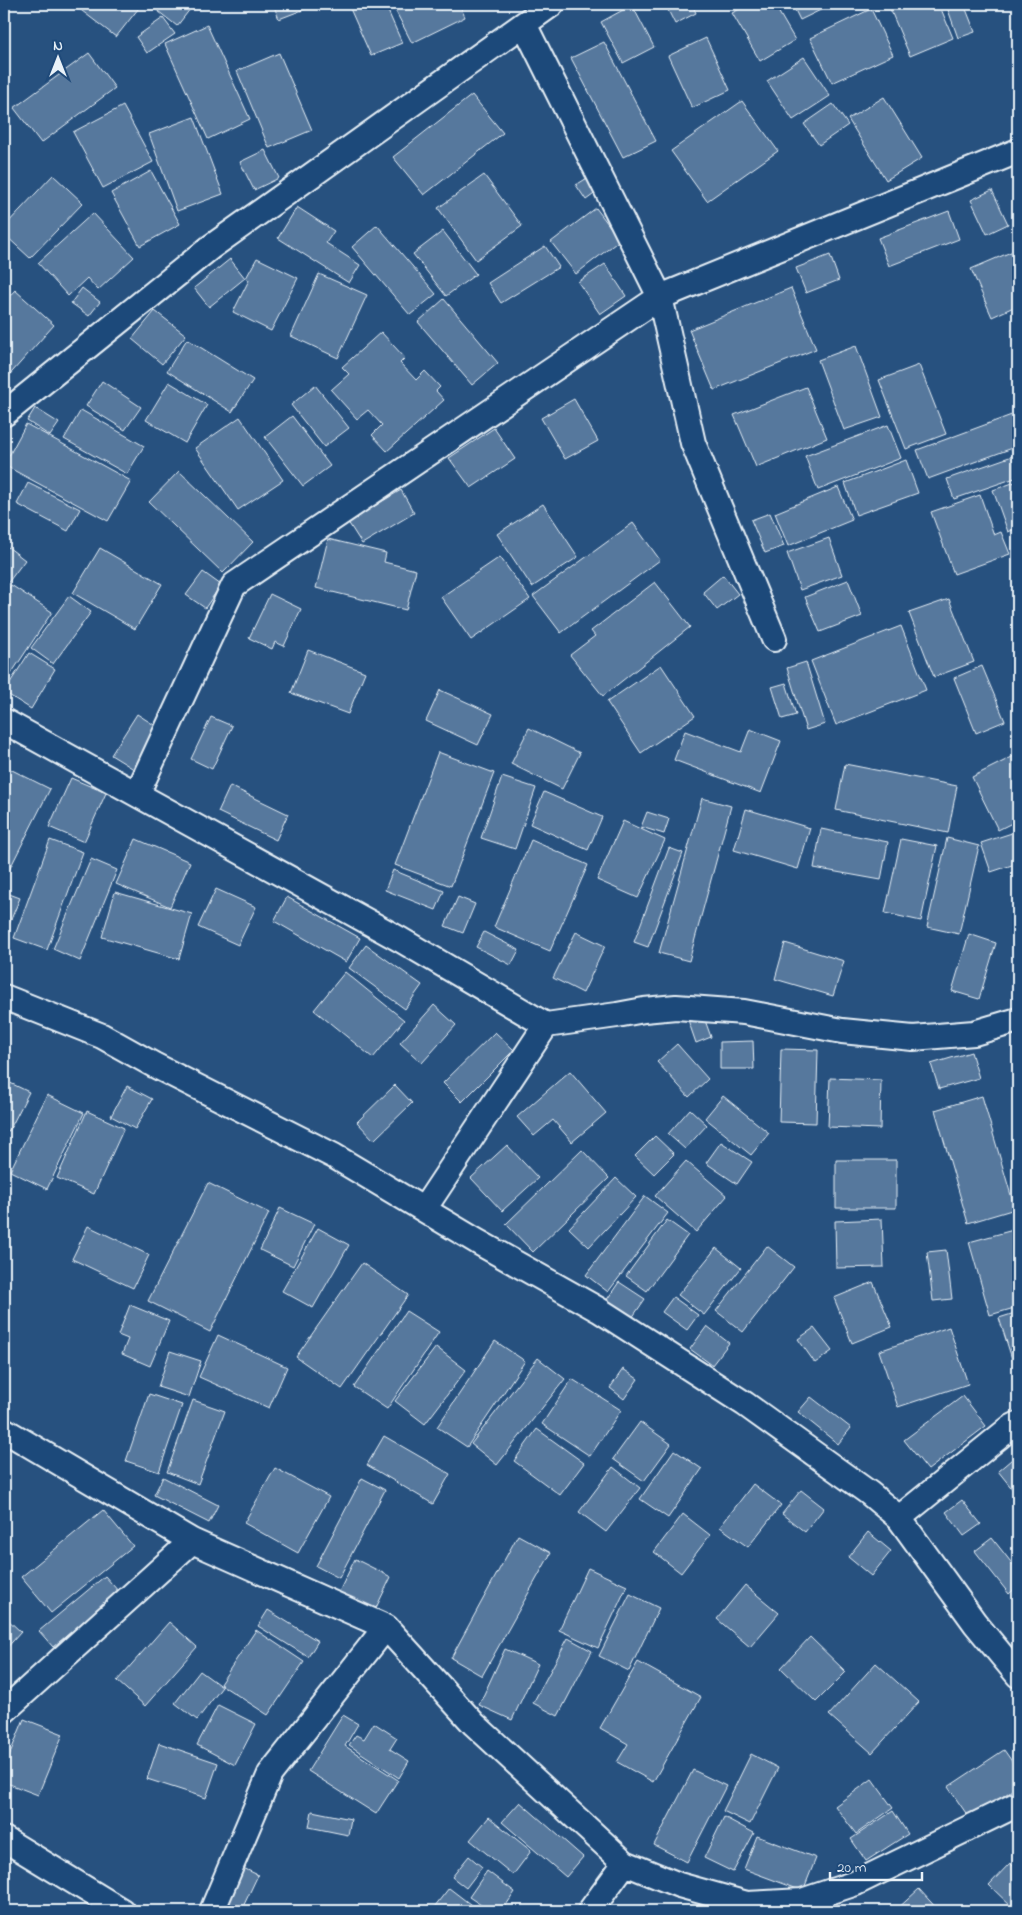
<svg xmlns="http://www.w3.org/2000/svg" width="1022" height="1915" font-family="'Indie Flower',sans-serif">
  <style>
    .building { fill: #57789d; stroke: #e8f1f8 }
    .lines { fill: none; stroke-linecap: round; stroke-linejoin: round }
    .minor-casing { stroke: #e8f1f8; stroke-width: 28 }
    .minor { stroke: #1f4a7a; stroke-width: 24 }
  </style>
  <rect width="100%" height="100%" fill="#27517f"/>
  <filter id="ink" filterUnits="userSpaceOnUse"><feTurbulence type="fractalNoise" baseFrequency=".02" numOctaves="2"/><feDisplacementMap in="SourceGraphic" scale="10" xChannelSelector="R" yChannelSelector="G"/><feConvolveMatrix kernelMatrix="1 2 1 2 8 2 1 2 1" color-interpolation-filters="sRGB"/></filter>
  <g filter="url(#ink)">
    <path class="building" d="M73 4H142L116 37Z
      M149 4H194L177 26Z
      M273 4H318L279 19Z
      M348 4H385L402 43 371 56Z
      M392 4H459L465 17 412 43Z
      M665 4H692L696 13 675 24Z
      M749 4H774L795 40 760 61 732 13Z
      M792 4H833L800 20Z
      M888 4H939L953 38 910 56Z
      M946 4H964L975 32 958 38Z
      M632 5 654 47 623 63 601 22Z
      M871 9 893 55 832 83 810 38Z
      M163 18 175 34 147 53 136 37Z
      M207 25 250 119 208 139 165 44Z
      M706 38 730 90 692 108 668 56Z
      M604 42 656 141 623 157 571 58Z
      M89 53 115 88 41 143 14 108Z
      M279 53 312 130 269 148 237 71Z
      M804 57 830 96 793 120 767 81Z
      M472 95 503 133 424 195 393 157Z
      M884 97 922 158 886 180 848 119Z
      M742 101 778 151 707 201 671 151Z
      M833 104 848 125 819 145 804 124Z
      M123 106 153 162 103 188 73 132Z
      M194 117 223 194 177 211 149 134Z
      M265 150 279 178 254 190 240 162Z
      M151 171 180 224 140 246 111 193Z
      M53 175 83 203 30 258 4 234V227Z
      M484 175 522 226 476 260 438 208Z
      M592 175 601 189 586 200 576 185Z
      M992 190 1008 224 987 234 971 200Z
      M297 207 334 231 326 243 360 265 349 283 278 238Z
      M596 208 620 240 576 274 551 242Z
      M949 211 959 239 889 266 878 238Z
      M93 213 134 257 98 290 87 278 68 296 38 263Z
      M377 225 436 294 410 315 352 247Z
      M443 231 476 274 446 296 413 254Z
      M545 246 559 267 501 303 488 283Z
      M1018 249V305L992 317 971 269Z
      M830 255 839 280 806 293 796 268Z
      M257 258 298 278 271 331 233 312 249 280 246 278Z
      M230 259 245 278 209 307 194 288Z
      M605 264 626 296 600 314 578 282Z
      M319 274 367 295 338 358 291 336Z
      M82 288 100 302 89 316 71 303Z
      M791 288 816 349 714 390 689 330Z
      M15 290 54 325 4 381V302Z
      M444 299 498 363 472 385 418 322Z
      M155 311 186 335 162 364 132 339Z
      M381 332 405 358 400 363 416 380 425 371 440 387 436 391 444 400 387 451 372 435 382 425 368 410 357 419 331 390 349 374 342 367Z
      M187 339 253 380 232 412 167 371Z
      M856 346 882 417 844 430 818 360Z
      M919 365 946 434 906 449 879 380Z
      M102 381 141 407 125 430 86 406Z
      M169 382 207 405 185 443 146 420Z
      M315 385 349 428 324 447 291 405Z
      M806 387 827 438 756 467 734 415Z
      M574 399 598 441 565 459 541 418Z
      M35 408 59 423 50 436 27 421Z
      M81 410 144 446 127 474 64 439Z
      M1017 413 1018 446 928 479 917 450Z
      M292 416 330 466 303 486 265 437Z
      M240 417 283 480 238 510 195 448Z
      M26 424 131 481 108 521 4 465Z
      M888 425 901 458 818 490 805 456Z
      M494 428 515 459 471 488 449 458Z
      M1018 454V477L954 499 947 479Z
      M906 460 918 493 856 515 845 483Z
      M179 471 253 542 223 573 149 502Z
      M1018 481V528L1008 532 993 490Z
      M28 483 80 509 68 531 17 504Z
      M838 487 852 520 788 546 775 513Z
      M401 490 414 513 362 544 348 522Z
      M980 495 994 535 1001 532 1010 554 954 574 931 512Z
      M543 504 578 557 532 587 497 534Z
      M770 513 784 546 765 553 751 520Z
      M633 523 660 560 561 633 533 596Z
      M829 538 842 575 800 590 787 553Z
      M328 539 386 553 384 562 416 570 406 610 316 588Z
      M4 544 25 560 4 588Z
      M100 548 162 584 135 629 73 593Z
      M500 557 530 599 471 640 441 597Z
      M203 572 221 585 205 608 186 595Z
      M723 575 738 594 717 610 703 592Z
      M848 580 862 616 820 632 805 597Z
      M655 582 690 627 603 696 570 655 595 636 591 631Z
      M11 585 52 612 9 677 4 674V596Z
      M270 594 301 609 284 646 275 642 272 649 249 638Z
      M69 596 91 612 53 664 31 648Z
      M949 599 974 662 934 677 909 613Z
      M901 626 926 690 836 725 811 661Z
      M308 650 365 672 348 714 291 693Z
      M29 653 55 669 31 709 4 692Z
      M806 662 825 724 806 730 787 668Z
      M661 665 695 716 641 753 607 702Z
      M982 666 1005 721 976 733 954 678Z
      M786 683 796 715 782 719 772 687Z
      M440 690 493 714 478 745 426 721Z
      M137 714 162 730 137 771 111 755Z
      M211 717 232 726 212 769 191 759Z
      M529 728 580 753 562 789 511 764Z
      M750 729 781 741 761 793 674 760 685 731 741 752Z
      M438 752 494 773 451 886 395 865Z
      M1018 754V820L998 830 972 777Z
      M845 764 957 786 948 833 836 810Z
      M8 768 50 789 6 876 4 875V776Z
      M502 777 536 788 515 849 481 838Z
      M71 778 106 793 84 842 49 827Z
      M230 786 288 814 276 840 218 812Z
      M544 792 602 817 588 850 530 824Z
      M702 798 731 806 689 961 659 953Z
      M746 809 810 828 798 869 734 850Z
      M647 812 669 819 664 834 641 827Z
      M623 821 665 840 638 898 597 880Z
      M821 829 888 842 881 880 814 868Z
      M1018 831V863L991 872 981 843Z
      M947 838 979 846 959 934 927 927Z
      M136 839 190 862 170 907 116 884Z
      M901 839 937 846 921 921 885 913Z
      M50 840 83 852 47 950 14 938Z
      M531 840 588 865 550 951 494 927Z
      M669 848 683 853 648 947 634 942Z
      M91 859 117 870 80 961 53 949Z
      M393 870 444 891 436 910 385 890Z
      M216 889 256 907 238 945 198 927Z
      M4 892 20 898 4 936Z
      M115 892 192 914 179 959 102 937Z
      M287 897 360 938 346 962 274 921Z
      M458 897 475 904 463 933 445 926Z
      M484 932 519 950 511 965 476 947Z
      M576 932 605 946 583 993 553 978Z
      M969 934 996 943 979 999 952 991Z
      M785 943 844 961 833 996 775 979Z
      M366 945 422 985 405 1009 349 968Z
      M345 972 404 1020 373 1058 314 1010Z
      M434 1005 456 1025 422 1063 400 1043Z
      M702 1012 711 1037 696 1043 687 1017Z
      M495 1032 514 1050 462 1102 443 1083Z
      M753 1041 754 1069H720V1042Z
      M677 1044 708 1079 689 1097 657 1062Z
      M781 1049 818 1050 816 1123 779 1122Z
      M971 1052 979 1078 939 1089 931 1064Z
      M570 1071 606 1113 572 1142 553 1120 534 1136 517 1117Z
      M830 1078 881 1080 880 1129 828 1127Z
      M4 1080 29 1092 9 1131 4 1129Z
      M395 1085 412 1103 374 1140 357 1122Z
      M127 1086 152 1099 135 1129 111 1116Z
      M47 1095 84 1113 47 1189 10 1171Z
      M723 1096 769 1133 751 1155 705 1118Z
      M982 1096 1015 1209 968 1223 935 1110Z
      M690 1109 707 1125 685 1149 668 1134Z
      M87 1111 124 1128 94 1194 57 1178Z
      M655 1136 674 1154 654 1174 635 1156Z
      M721 1142 752 1162 737 1184 706 1163Z
      M507 1145 538 1178 502 1211 471 1178Z
      M582 1150 609 1178 533 1252 506 1224Z
      M836 1160H896V1208H836Z
      M686 1161 727 1196 696 1232 655 1196Z
      M616 1178 636 1197 589 1247 569 1228Z
      M208 1183 269 1213 210 1332 148 1301Z
      M645 1196 668 1213 608 1292 586 1275Z
      M280 1208 314 1224 293 1266 260 1250Z
      M882 1219 884 1267 836 1268 835 1221Z
      M667 1220 688 1235 647 1291 626 1276Z
      M88 1226 149 1255 133 1288 72 1259Z
      M318 1228 349 1245 313 1308 282 1291Z
      M1017 1229 1018 1307 990 1315 969 1242Z
      M767 1246 794 1267 743 1332 716 1311Z
      M716 1248 741 1268 704 1315 678 1295Z
      M946 1250 952 1299 933 1301 927 1252Z
      M362 1263 408 1295 342 1389 296 1357Z
      M619 1282 645 1299 632 1318 606 1301Z
      M873 1282 892 1327 852 1343 834 1298Z
      M673 1297 698 1315 687 1330 662 1312Z
      M130 1305 169 1321 150 1366 122 1354 128 1339 118 1335Z
      M406 1311 439 1332 387 1409 354 1387Z
      M1018 1312V1364L1014 1365 999 1318Z
      M707 1326 729 1343 712 1365 690 1349Z
      M949 1327 968 1384 898 1407 879 1351Z
      M814 1328 832 1351 815 1363 798 1339Z
      M218 1335 287 1367 269 1408 199 1377Z
      M495 1341 525 1361 467 1447 437 1427Z
      M436 1347 466 1370 425 1424 395 1401Z
      M170 1351 201 1361 189 1397 158 1387Z
      M538 1358 565 1379 497 1465 471 1444Z
      M623 1369 638 1379 624 1399 610 1388Z
      M572 1379 621 1410 590 1456 542 1424Z
      M149 1394 182 1405 159 1472 126 1461Z
      M963 1396 986 1426 928 1470 904 1440Z
      M811 1397 851 1428 838 1444 798 1412Z
      M193 1400 225 1411 198 1484 167 1472Z
      M640 1422 671 1444 644 1481 613 1459Z
      M537 1429 584 1463 560 1495 514 1461Z
      M384 1436 450 1474 433 1504 367 1465Z
      M674 1450 702 1469 668 1518 640 1499Z
      M1018 1454V1496L998 1471Z
      M613 1467 640 1488 606 1532 579 1512Z
      M275 1468 329 1497 298 1553 244 1523Z
      M163 1477 218 1505 209 1523 154 1495Z
      M362 1478 385 1490 339 1578 316 1566Z
      M753 1484 781 1505 748 1547 720 1527Z
      M801 1490 824 1508 805 1532 782 1514Z
      M962 1500 981 1524 964 1536 946 1512Z
      M103 1510 133 1546 51 1613 21 1577Z
      M683 1514 710 1535 681 1573 654 1552Z
      M868 1532 891 1551 871 1576 848 1557Z
      M518 1535 551 1553 482 1676 451 1658Z
      M992 1538 1018 1571V1586L1009 1594 975 1551Z
      M355 1559 391 1577 373 1614 337 1596Z
      M588 1568 627 1586 598 1648 559 1630Z
      M105 1576 119 1592 53 1647 39 1631Z
      M745 1585 779 1613 750 1647 717 1619Z
      M630 1594 659 1608 629 1671 599 1656Z
      M268 1610 318 1641 308 1657 258 1626Z
      M4 1616 21 1632 4 1651Z
      M169 1622 197 1647 145 1706 117 1681Z
      M256 1630 304 1662 268 1715 220 1684Z
      M810 1637 846 1672 816 1702 781 1668Z
      M568 1638 592 1651 558 1716 533 1703Z
      M505 1649 538 1664 512 1720 479 1705Z
      M638 1662 701 1697 653 1782 617 1762 628 1744 600 1728Z
      M876 1663 919 1702 872 1753 829 1715Z
      M200 1671 222 1687 197 1720 175 1703Z
      M218 1705 256 1724 235 1765 197 1745Z
      M343 1715 358 1724 345 1746 398 1780 376 1814 308 1771Z
      M24 1719 63 1734 38 1795 4 1782V1768Z
      M374 1723 397 1738 390 1749 409 1761 399 1778 349 1745 356 1735 364 1739Z
      M159 1743 218 1763 206 1798 147 1779Z
      M1004 1750 1018 1770V1786L970 1819 948 1787Z
      M751 1754 778 1768 750 1824 723 1811Z
      M693 1770 726 1786 687 1862 654 1845Z
      M872 1779 893 1808 856 1834 835 1806Z
      M520 1802 583 1857 566 1877 502 1822Z
      M312 1811 351 1819 348 1835 309 1827Z
      M893 1811 908 1834 866 1861 851 1839Z
      M489 1817 531 1851 513 1875 470 1840Z
      M724 1817 754 1833 733 1872 704 1858Z
      M757 1836 816 1858 803 1891 744 1869Z
      M469 1856 482 1867 466 1888 452 1877Z
      M1010 1863 1018 1871V1911H1016L989 1885Z
      M241 1867 258 1875 241 1911H221Z
      M487 1871 515 1892 502 1911H490L469 1897Z
      M449 1888 479 1911H431Z
      M919 1889 939 1911H895Z"/>
    <g class="lines">
      <g class="minor-casing">
        <path id="minor" d="M524 24 660 297 693 443 774 639
          M4 414 211 247 552 4
          M4 721 401 940 546 1025
          M137 794 234 585 660 297 1018 151
          M4 997 102 1036 154 1065 334 1156 478 1242 599 1310 745 1404 869 1493 899 1518 975 1623 1018 1675
          M424 1209 546 1025 617 1015 644 1010 676 1007 744 1012 842 1031 913 1038 974 1033 1018 1020
          M4 1430 192 1541 386 1627 474 1724 625 1863 679 1885 747 1904 802 1901 856 1883 1018 1804
          M899 1518 1010 1428 1018 1424
          M4 1711 192 1541
          M4 1839 122 1911
          M212 1911 270 1774 386 1627
          M590 1911 625 1863"/>
      </g>
      <use href="#minor" class="minor"/>
    </g>
  </g>
  <rect width="1022" height="1915" fill="none" stroke="#1f4a7a" stroke-width="20"/>
  <rect x="10" y="10" width="1002" height="1895" fill="none" stroke="#e8f1f8" stroke-width="2" filter="url(#ink)"/>
  <g transform="translate(58 58)" stroke="#1f4a7a" stroke-width="4" paint-order="stroke">
  <path d="M0-4L9 19L0 12L-9 19Z" fill="#e8f1f8"/>
  <text y="-8" font-size="14" font-weight="bold" text-anchor="middle" fill="#e8f1f8">N</text>
  </g>
  <path d="M830 1872v8h92v-8" fill="none" stroke="#e8f1f8" stroke-width="2.5"/>
  <text x="837" y="1872" font-size="15" fill="#e8f1f8" stroke="#1f4a7a" stroke-width="4" paint-order="stroke">20 m</text>
</svg>
